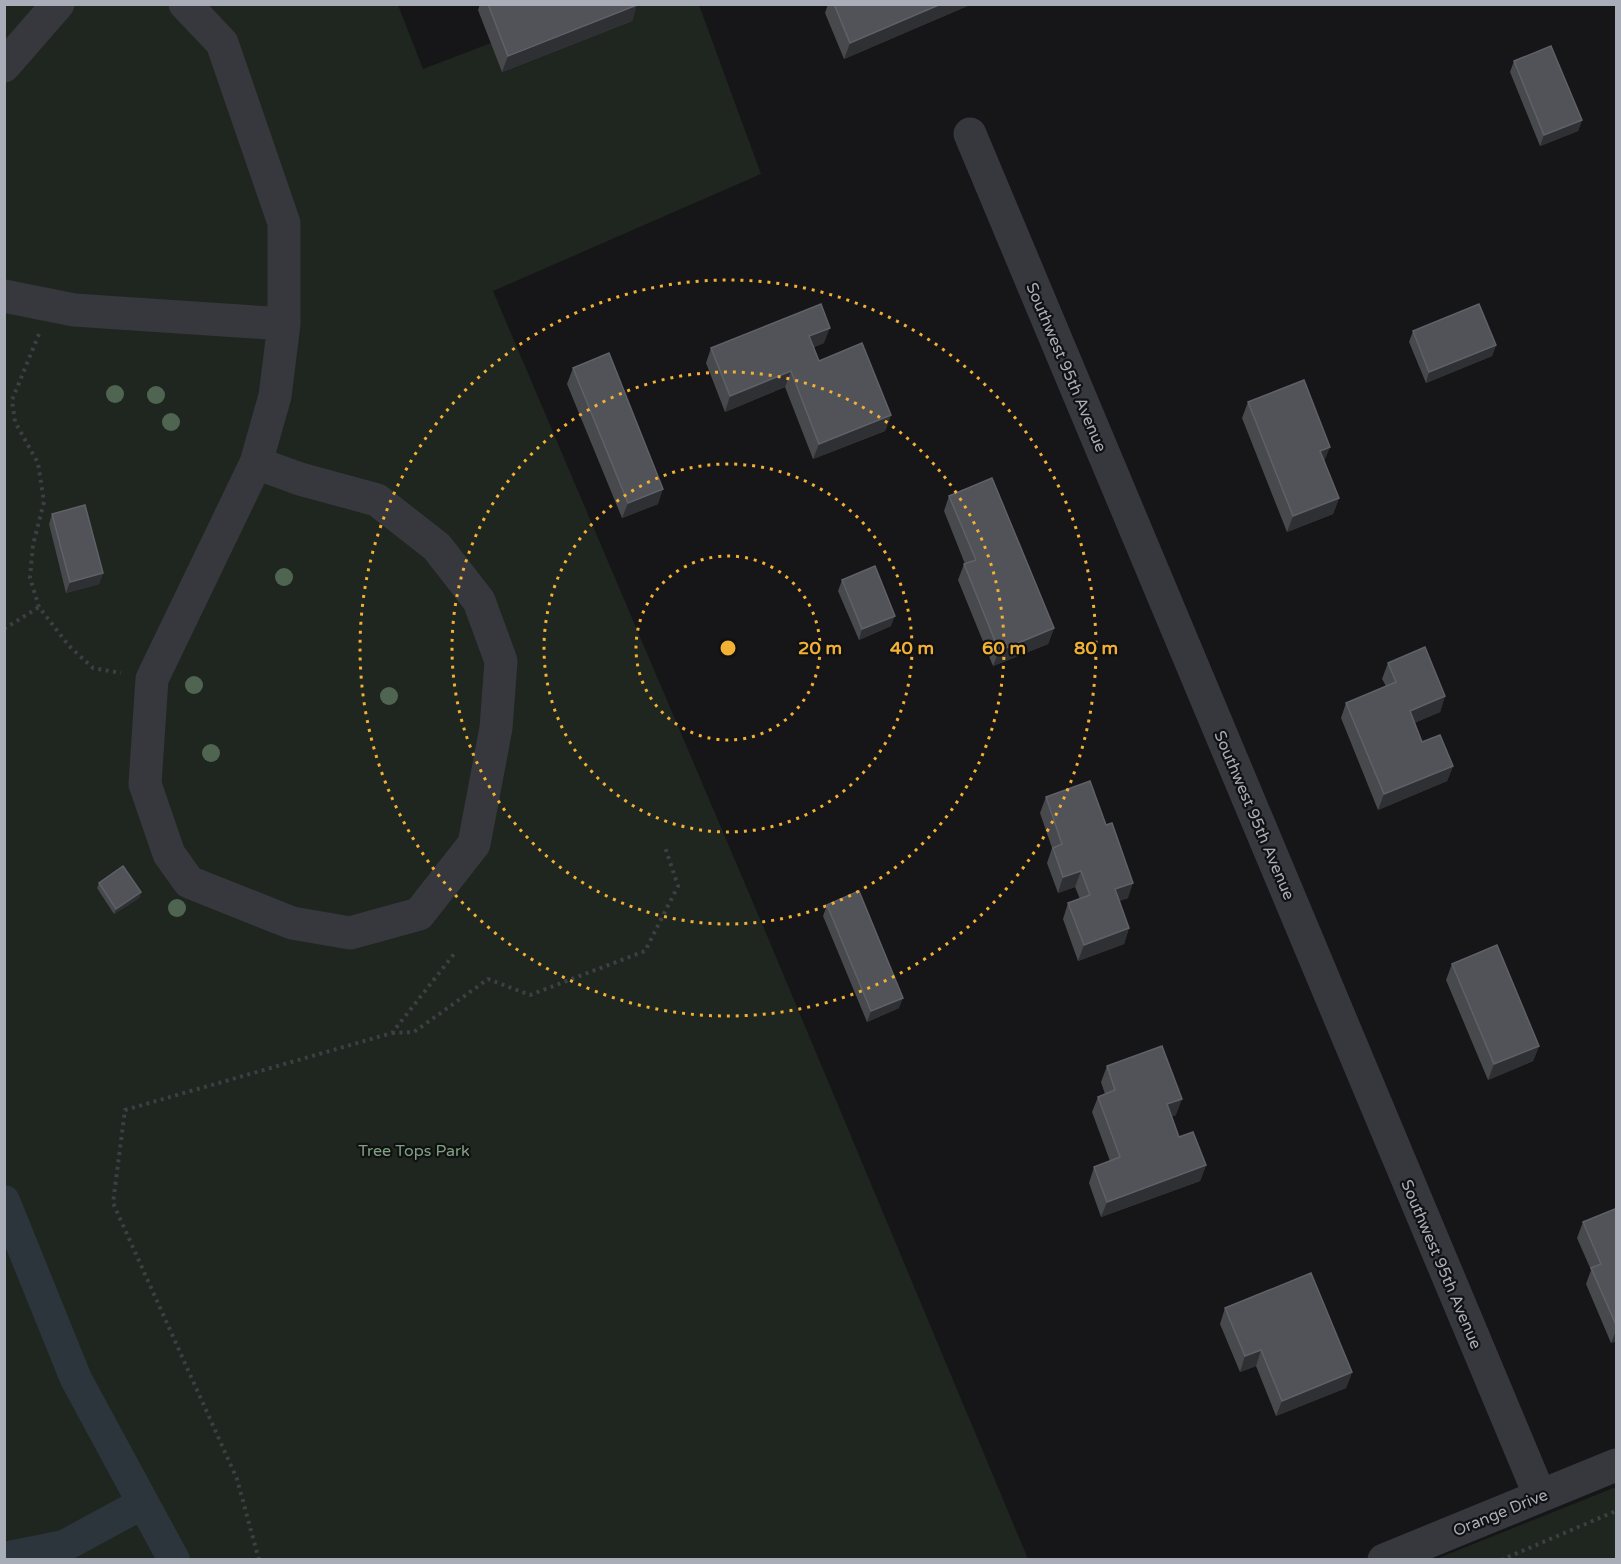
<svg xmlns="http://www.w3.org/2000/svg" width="1621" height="1564" font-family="'Varela Round',sans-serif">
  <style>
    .green { fill: #1e261f }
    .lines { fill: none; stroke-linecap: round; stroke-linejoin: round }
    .canal { stroke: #2c353c; stroke-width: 32 }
    .path { stroke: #3d3f44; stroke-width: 4; stroke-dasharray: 3 4.5; stroke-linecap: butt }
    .minor { stroke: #37383d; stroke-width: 33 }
    .tree { fill: #506452 }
    .wall { fill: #47494d }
    .shaded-wall { fill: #2f3033 }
    .building { fill: #525359; stroke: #5f6168; stroke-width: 1.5 }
    .ring { fill: none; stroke: #f2b134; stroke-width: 3; stroke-dasharray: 3 6 }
    .labels { text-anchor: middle; stroke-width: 4.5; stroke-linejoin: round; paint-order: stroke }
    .street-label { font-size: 16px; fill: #a8adb8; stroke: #111113 }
    .park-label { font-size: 16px; fill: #7fa381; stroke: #111113 }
    .centre { fill: #f2b134; stroke: #111113; stroke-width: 3 }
    .ring-label { font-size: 18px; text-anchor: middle; font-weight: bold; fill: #f2b134; stroke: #111113; stroke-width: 4.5; stroke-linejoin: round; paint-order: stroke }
  </style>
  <rect width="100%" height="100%" fill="#161618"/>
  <path class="green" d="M5 5H398L423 69 591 5H699L761 174 493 291 771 945 1028 1559 5 1560Z
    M1616 1487V1559H1436Z"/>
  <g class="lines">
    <path class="canal" d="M4 1201 76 1379 174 1560
      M4 1558 64 1546 143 1503"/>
    <path class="path" d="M39 334 12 400 15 422 38 463 44 502 33 545 30 578 39 607 69 646 93 668 121 673
      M4 629 39 607
      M392 1033 414 1032 488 979 530 995 645 951 678 886 665 847
      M259 1560 237 1479 113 1203 125 1110 392 1033 454 954
      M1501 1560 1616 1511"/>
    <path class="minor" d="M185 4 222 43 284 223V324L275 396 256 463
      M4 66 58 4
      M970 134 1540 1496
      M4 296 74 310 284 324
      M256 463 300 479 377 500 437 547 479 601 501 661 496 728 474 844 419 914 350 933 292 923 189 882 169 854 145 784 152 679Z
      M1384 1560 1616 1465"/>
  </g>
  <g class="tree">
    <circle cx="115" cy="394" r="9"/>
    <circle cx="156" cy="395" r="9"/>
    <circle cx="171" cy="422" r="9"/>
    <circle cx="284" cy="577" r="9"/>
    <circle cx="194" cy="685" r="9"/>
    <circle cx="389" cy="696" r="9"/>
    <circle cx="211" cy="753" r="9"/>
    <circle cx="177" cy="908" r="9"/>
  </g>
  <path class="wall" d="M480 4H637L632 21 502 72 478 10Z
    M828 4H972L844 59 825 13Z
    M1514 61 1582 120 1578 131 1540 146 1510 72Z
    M1413 331 1496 345 1492 356 1426 383 1409 342Z
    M824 343 814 347 819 361 891 415 885 431 813 459 785 387 725 412 706 363 711 348Z
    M573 368 658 504 622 518 567 384Z
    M1248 402 1324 462 1339 498 1333 514 1287 532 1242 418Z
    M949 496 1054 628 1048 644 993 666 958 580 964 564H965L944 511Z
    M52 514 103 573 99 584 66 593 49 524Z
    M842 580 891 626 859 640 838 591Z
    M1388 663 1445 696 1440 712 1414 723 1422 742 1453 766 1447 781 1378 810 1341 718 1346 703 1386 686 1382 679Z
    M1046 797 1128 898 1119 901 1129 928 1124 944 1078 961 1063 919 1068 903 1080 899 1075 887 1058 893 1047 863 1052 848 1040 813Z
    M99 883 141 892 139 898 114 914 97 888Z
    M827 905 899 1008 867 1022 823 916Z
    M1452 964 1539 1046 1533 1061 1488 1080 1446 980Z
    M1107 1066 1176 1115 1172 1116 1179 1137 1206 1165 1200 1181 1101 1217 1089 1183 1094 1167 1110 1161 1092 1112 1098 1097 1105 1094 1101 1082Z
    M1617 1208V1341L1611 1343 1586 1284 1591 1270 1577 1238 1583 1222Z
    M1225 1308 1352 1372 1346 1388 1276 1416 1256 1366 1240 1372 1220 1324Z"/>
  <path class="shaded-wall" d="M941 4H972L844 59 850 43Z
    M637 5 632 21 502 72 508 56Z
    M1582 120 1578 131 1540 146 1544 135Z
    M830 328 824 343 803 351 809 336Z
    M1496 345 1492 356 1426 383 1429 372Z
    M791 371 785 387 725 412 730 396Z
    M891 415 885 431 813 459 819 444Z
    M1330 447 1324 462 1320 451Z
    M663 489 658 504 622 518 628 503Z
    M1339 498 1333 514 1287 532 1293 516Z
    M103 573 99 584 66 593 70 582Z
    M895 616 891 626 859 640 862 629Z
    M1054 628 1048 644 993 666 999 651Z
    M1445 696 1440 712 1404 727 1410 711Z
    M1453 766 1447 781 1378 810 1384 794Z
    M1081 871 1075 887 1058 893 1063 877Z
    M1133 883 1128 898 1109 905 1115 889Z
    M141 892 139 898 114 914 116 909Z
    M1129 928 1124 944 1078 961 1084 945Z
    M903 998 899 1008 867 1022 871 1011Z
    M1539 1046 1533 1061 1488 1080 1494 1064Z
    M1182 1099 1176 1115 1162 1120 1167 1104Z
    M1206 1165 1200 1181 1101 1217 1107 1202Z
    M1617 1328V1341L1611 1343Z
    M1261 1350 1256 1366 1240 1372 1245 1356Z
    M1352 1372 1346 1388 1276 1416 1282 1401Z"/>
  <path class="building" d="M488 4H637V5L508 56Z
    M834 4H941L850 43Z
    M1551 46 1582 120 1544 135 1514 61Z
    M821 304 830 328 809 336 819 361 862 343 891 415 819 444 791 371 730 396 711 348Z
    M1479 304 1496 345 1429 372 1413 331Z
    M609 353 663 489 628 503 573 368Z
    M1304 380 1330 447 1320 451 1339 498 1293 516 1248 402Z
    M992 478 1054 628 999 651 964 564 976 560 949 496Z
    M85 505 103 573 70 582 52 514Z
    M875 566 895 616 862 629 842 580Z
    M1425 647 1445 696 1410 711 1422 742 1440 735 1453 766 1384 794 1346 703 1396 682 1388 663Z
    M1090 781 1106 825 1112 823 1133 883 1115 889 1129 928 1084 945 1068 903 1090 895 1081 871 1063 877 1053 848 1062 844 1046 797Z
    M123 866 141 892 116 909 99 883Z
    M859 891 903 998 871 1011 827 905Z
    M1497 945 1539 1046 1494 1064 1452 964Z
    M1162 1046 1182 1099 1167 1104 1179 1137 1193 1132 1206 1165 1107 1202 1094 1167 1120 1157 1098 1097 1115 1090 1107 1066Z
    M1617 1208V1327L1591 1268 1601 1264 1583 1222Z
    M1311 1273 1352 1372 1282 1401 1261 1350 1245 1356 1225 1308Z"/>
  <g class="ring">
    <circle cx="728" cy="648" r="92"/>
    <circle cx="728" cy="648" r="184"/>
    <circle cx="728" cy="648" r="276"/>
    <circle cx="728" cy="648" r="368"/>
  </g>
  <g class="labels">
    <g class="street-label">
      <text transform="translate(1067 367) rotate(67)" y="6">Southwest 95th Avenue</text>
      <text transform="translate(1255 815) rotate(67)" y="6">Southwest 95th Avenue</text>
      <text transform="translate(1442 1264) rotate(67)" y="6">Southwest 95th Avenue</text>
      <text transform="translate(1500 1512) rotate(-22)" y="6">Orange Drive</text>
    </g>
    <g class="park-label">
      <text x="414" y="1156">Tree Tops Park</text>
    </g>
  </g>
  <circle cx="728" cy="648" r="9" class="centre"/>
  <g class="ring-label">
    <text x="820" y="654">20 m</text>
    <text x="912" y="654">40 m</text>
    <text x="1004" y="654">60 m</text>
    <text x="1096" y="654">80 m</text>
  </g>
  <rect width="1621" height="1564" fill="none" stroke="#a8adb8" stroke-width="12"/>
</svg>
